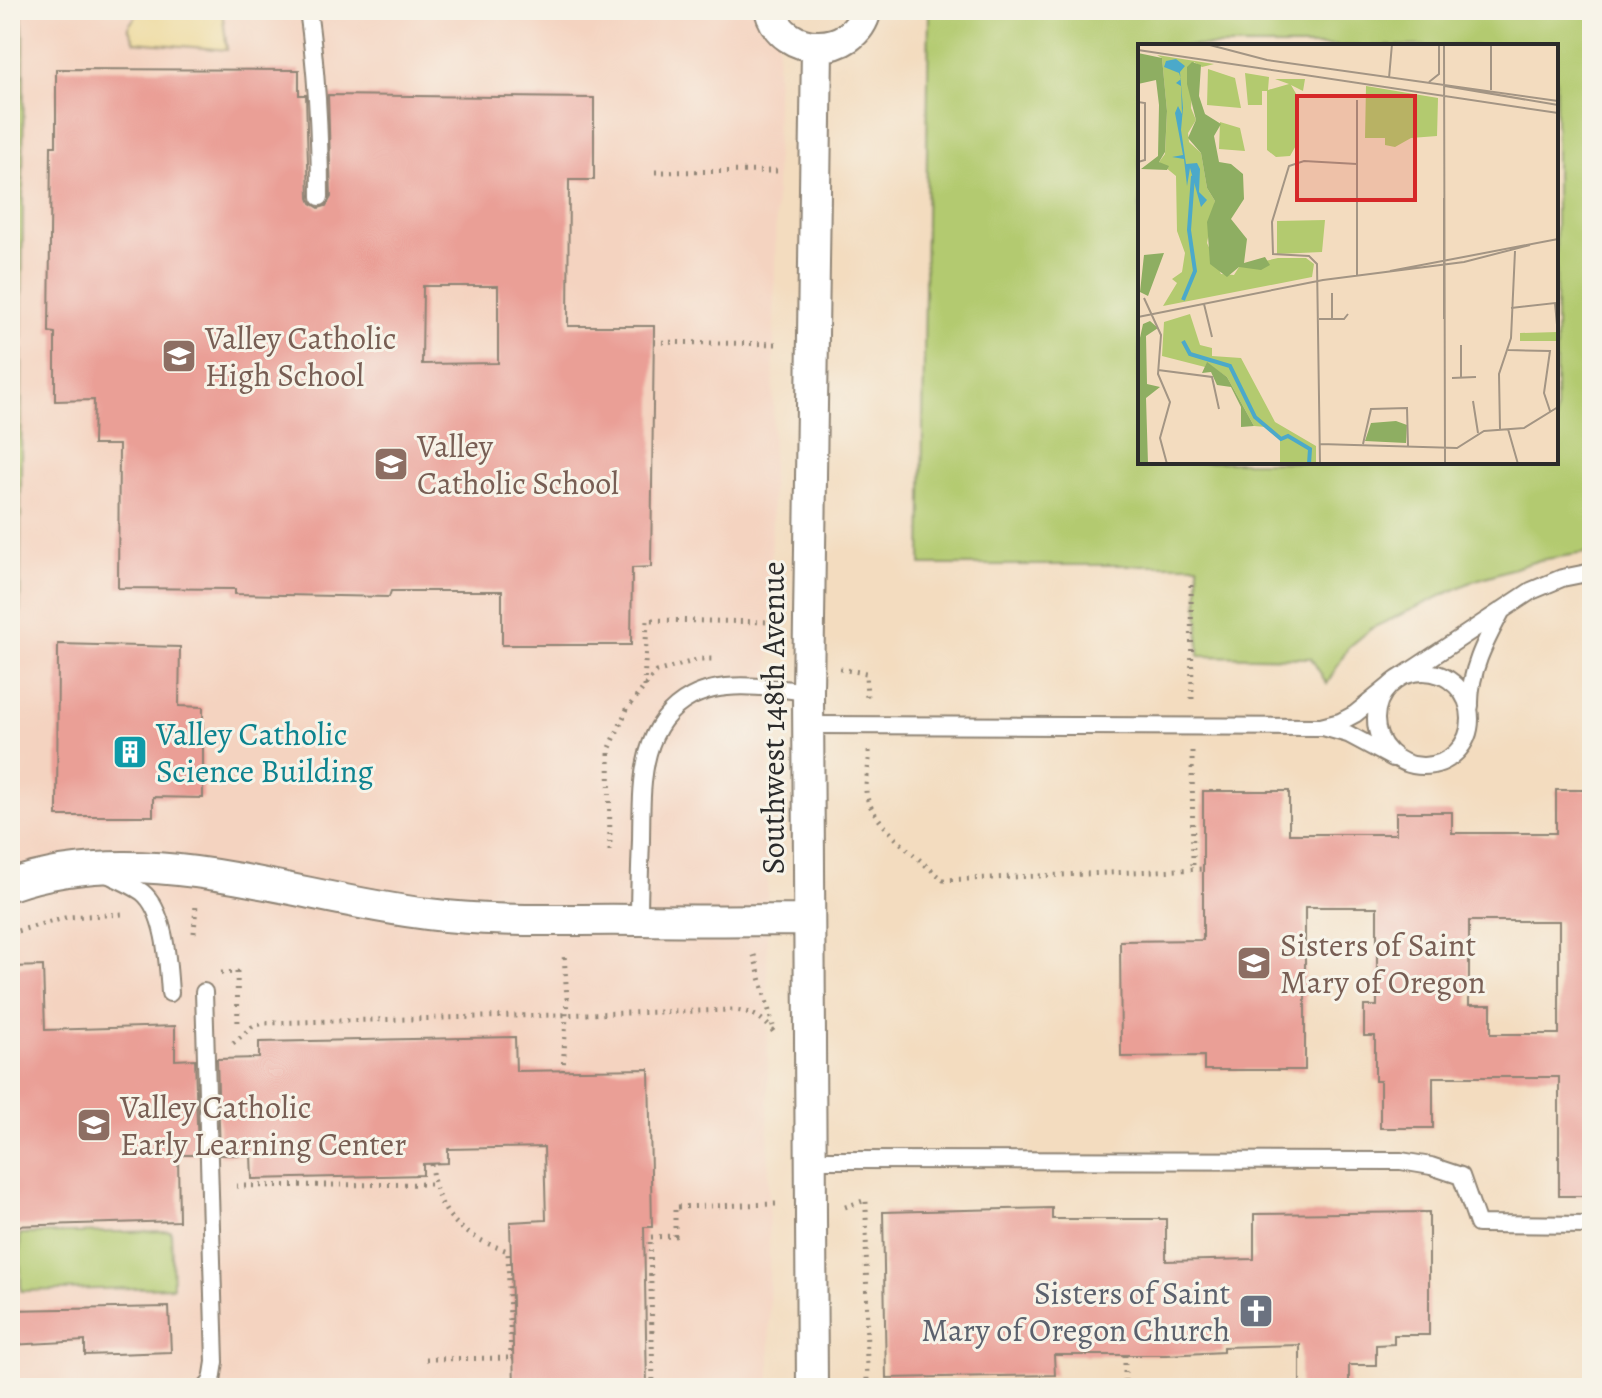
<svg xmlns="http://www.w3.org/2000/svg" width="1602" height="1398" font-family="Alegreya,serif">
  <style>
    .built { fill: #f4d3c0 }
    .green { fill: #b3ca6f; stroke: #6f7a4d; stroke-width: 2; fill-rule: evenodd }
    .sand { fill: #eeda9e; stroke: #8c8264; stroke-width: 2 }
    .building { fill: #ea9f96; fill-rule: evenodd }
    .lines { fill: none; stroke-linecap: round; stroke-linejoin: round }
    .lane-casing { stroke: #8f8475; stroke-width: 20 }
    .street-casing { stroke: #8f8475; stroke-width: 34 }
    .path { stroke: #8f8475; stroke-width: 5; stroke-dasharray: 2 6; stroke-linecap: butt }
    .lane { stroke: #fff; stroke-width: 16 }
    .street { stroke: #fff; stroke-width: 30 }
    .labels { text-anchor: middle; stroke-width: 6; stroke-linejoin: round; paint-order: stroke }
    .education-label { font-size: 32px; fill: #785e54; stroke: #f7f3e8; text-anchor: start }
    .street-label { font-size: 32px; fill: #2b2b2b; stroke: #f7f3e8 }
    .culture-label { font-size: 32px; fill: #0d838f; stroke: #f7f3e8; text-anchor: start }
    .worship-label { font-size: 32px; fill: #5b616d; stroke: #f7f3e8; text-anchor: end }
    .inset-river { fill: none; stroke: #4ba9ca; stroke-width: 4 }
    .inset-road { fill: none; stroke: #a39584; stroke-width: 2 }
    .view { fill: #d62828; fill-opacity: 0.15; stroke: #d62828; stroke-width: 4 }
    .inset-edge { fill: none; stroke: #2b2b2b; stroke-width: 4 }
  </style>
  <rect width="100%" height="100%" fill="#f7f3e8"/>
  <filter id="ink" filterUnits="userSpaceOnUse"><feTurbulence type="fractalNoise" baseFrequency=".0125" numOctaves="2"/><feDisplacementMap in="SourceGraphic" scale="16" xChannelSelector="R" yChannelSelector="G"/><feConvolveMatrix kernelMatrix="1 2 1 2 8 2 1 2 1" color-interpolation-filters="sRGB"/></filter>
  <filter id="wash" filterUnits="userSpaceOnUse"><feTurbulence type="fractalNoise" baseFrequency=".006" numOctaves="4" result="noise"/><feDisplacementMap in="SourceGraphic" scale="32" xChannelSelector="R" yChannelSelector="G"/><feGaussianBlur stdDeviation="1.8" result="paint"/><feColorMatrix in="noise" values="0 0 0 0 0 0 0 0 0 0 0 0 0 0 0 0 0 1.4 0 .05"/><feComposite in="paint" operator="in"/></filter>
  <g filter="url(#wash)">
    <rect width="100%" height="100%" fill="#f3dcbf"/>
    <path class="built" d="M10 10H778L767 918 770 1388H10Z"/>
    <path class="green" d="M10 10H21L24 42 20 618 16 657 10 678Z
      M929 10H1592V552L1540 560 1473 581 1372 628 1348 648 1327 684 1311 658 1199 656 1198 565H921ZM1140 46H1556V462H1140Z
      M171 1231 173 1287 21 1291 20 1234Z"/>
    <path class="sand" d="M140 10H222L227 50 135 42 128 27Z"/>
    <g id="blocks">
      <path class="building" d="M56 69 299 70V95H306L309 198 311 203 319 208 326 206 331 197 328 95 594 98V180H569L568 326H654L651 567 632 568 631 645H502V591H391L389 597 235 594V589L118 588 119 445H93L94 400 55 401V333L49 332 51 146H56ZM423 286H498V363L422 364Z
        M58 644 180 647 179 706 203 707V798L153 797V816H57Z
        M1556 790H1592V1196H1559V1077H1433V1128H1380V1081H1375V1036H1364V1006H1377V907H1305V1070H1204V1056L1121 1057 1120 941 1203 940V791H1289V834H1396V812H1452V833H1556ZM1469 921H1559V1034H1491V1005H1469Z
        M43 966 45 1030 175 1026V1060L195 1059 198 1155H178L179 1221 10 1226V967Z
        M515 1037 516 1071 649 1069 652 1227H644L647 1388H514L510 1222 546 1220 544 1147 448 1149V1163L423 1164V1175L252 1179 251 1155H220L217 1059 259 1058V1042Z
        M1052 1208V1219H1166V1261L1254 1259V1214L1429 1212V1335H1394V1344L1376 1345V1365H1349V1388H1300V1345L1223 1347V1352L1167 1355H1054L1055 1375 886 1378 883 1212Z
        M169 1307 171 1352 85 1355V1341L10 1345V1310Z"/>
    </g>
  </g>
  <g filter="url(#ink)">
    <use href="#blocks" fill-opacity="0" stroke="#8f8475" stroke-width="2"/>
    <g class="lines">
      <g class="lane-casing">
        <path id="lane" d="M308 10C317 73 320 134 320 197
          M1376 719a47 47 0 1 1 94 0a47 47 0 1 1-94 0Z
          M1470 706C1469 672 1485 642 1501 612
          M808 725 1321 727 1340 722 1355 714 1397 680 1531 591 1562 578 1592 572
          M1323 727 1348 734 1393 758
          M109 875C120 880 132 885 142 892 166 911 168 965 170 993
          M639 920C639 893 640 866 641 840 642 788 638 725 691 697 724 679 773 688 808 692
          M204 992 215 1362 212 1381 206 1388
          M810 1160 1401 1161 1431 1166 1461 1176 1478 1224 1592 1225"/>
      </g>
      <g class="street-casing">
        <path id="street" d="M770 10C782 58 855 58 866 10
          M10 885C147 837 292 898 428 914 498 923 569 919 640 920 696 921 753 920 809 920
          M812 1388 808 692 817 48"/>
      </g>
      <path class="path" d="M655 172 778 171
        M654 342 776 344
        M1191 585 1192 701
        M840 669 866 673 867 701
        M644 687 647 620 772 622V628
        M869 751C870 764 866 776 866 789 865 819 922 861 943 880L1203 869
        M1192 751 1193 870
        M610 851 609 750 627 709 656 672 700 659H715
        M10 933 68 917 124 914
        M194 933 196 904
        M754 955 773 1026
        M221 973 237 972 238 1027
        M233 1043 252 1027 263 1023 734 1010C753 1012 764 1018 775 1034
        M563 1071 567 998 564 954
        M431 1164C436 1214 461 1236 508 1251L511 1358 513 1357
        M236 1186 433 1184
        M845 1207 866 1200 867 1388
        M1125 1355V1388
        M426 1359 511 1358
        M653 1388 650 1237 675 1236V1207L777 1204"/>
      <use href="#lane" class="lane"/>
      <use href="#street" class="street"/>
    </g>
  </g>
  <defs>
    <g id="school-square" transform="scale(1.8)"><rect x="-9" y="-9" width="18" height="18" rx="4" fill="#8d6e63" stroke="#f7f3e8"/><path d="M0-5L7-2L0 1L-7-2ZM-4 1L0 2.5L4 1V4Q0 6-4 4Z" fill="#fff"/></g>
    <g id="building-square" transform="scale(1.8)"><rect x="-9" y="-9" width="18" height="18" rx="4" fill="#0f9aa8" stroke="#f7f3e8"/><path d="M-4-6H4V6H1V3H-1V6H-4ZM-2.5-4.3h1.7v1.8h-1.7ZM.8-4.3h1.7v1.8H.8ZM-2.5-1h1.7V.8h-1.7ZM.8-1h1.7V.8H.8Z" fill="#fff"/></g>
    <g id="church-square" transform="scale(1.8)"><rect x="-9" y="-9" width="18" height="18" rx="4" fill="#6b7280" stroke="#f7f3e8"/><path d="M-1.2-6h2.4v3.5h3.3v2.4h-3.3V6h-2.4V-.1h-3.3v-2.4h3.3Z" fill="#fff"/></g>
  </defs>
  <g fill-rule="evenodd">
    <use href="#school-square" x="179" y="356"/>
    <use href="#school-square" x="391" y="464"/>
    <use href="#building-square" x="130" y="752"/>
    <use href="#school-square" x="1254" y="963"/>
    <use href="#school-square" x="94" y="1125"/>
    <use href="#church-square" x="1256" y="1311"/>
  </g>
  <g class="labels">
    <g class="education-label">
      <text x="205" y="349">Valley Catholic<tspan x="205" dy="37">High School</tspan></text>
      <text x="417" y="457">Valley<tspan x="417" dy="37">Catholic School</tspan></text>
      <text x="1280" y="956">Sisters of Saint<tspan x="1280" dy="37">Mary of Oregon</tspan></text>
      <text x="120" y="1118">Valley Catholic<tspan x="120" dy="37">Early Learning Center</tspan></text>
    </g>
    <g class="street-label">
      <text transform="translate(773 718) rotate(-90)" y="11">Southwest 148th Avenue</text>
    </g>
    <g class="culture-label">
      <text x="156" y="745">Valley Catholic<tspan x="156" dy="37">Science Building</tspan></text>
    </g>
    <g class="worship-label">
      <text x="1230" y="1304">Sisters of Saint<tspan x="1230" dy="37">Mary of Oregon Church</tspan></text>
    </g>
  </g>
  <g transform="translate(1138 44)">
    <rect width="420" height="420" fill="#f3dcbf"/>
    <path d="M19 11 76 20 64 23 56 18 53 64 58 76 50 89 51 98 63 109 69 144 77 157 69 199 83 230 96 231 101 223 140 214H168L176 220 174 233 25 262 39 239 34 235 44 228 47 209 39 187 38 132 21 118 27 110 29 67 24 14ZM70 25 97 34 103 64 69 61ZM107 29 131 33 130 46 151 40 137 35H167L165 47 153 41 160 53V98L152 112 138 113 129 106V47H124V61H110ZM228 42 300 54 299 92 273 94 257 103 247 101V94H227ZM82 78 102 84 107 107 81 105ZM187 176 184 208 139 210V177ZM52 270 62 301 74 304V312L103 314 137 378 178 402V420H142V396L128 383 116 382 89 333 69 319 67 323 24 312 26 278ZM420 288V297H382V289Z" fill="#b3ca6f"/>
    <path d="M0 9 24 14 29 67 27 108 21 118 31 122 29 126 3 125 20 112 21 61 18 36 0 40ZM54 18 63 21 61 52 67 70 83 80 76 92 81 118 93 120 105 130 106 155 93 175 109 195 106 219 127 213 132 221 123 226 101 223 89 233 72 220 69 178 77 157 69 144 63 109 50 94 58 76 49 40V23ZM26 209 10 252 2 248 6 211ZM12 277 20 284 8 292 9 340 22 343 8 354 10 420H0V303L5 280ZM69 318 89 333 116 382 103 383V363L93 343 79 341 73 328 64 329ZM258 377 269 381 268 399 227 397 233 379Z" fill="#8eae62"/>
    <path d="M38 15 47 22 42 28 45 64 43 86 48 120 59 119 62 125 61 148 69 156 63 163 52 124 49 142 46 115 34 113 45 111 37 69 40 62 44 70 43 42 38 39 43 35 41 29 26 23 28 17Z" fill="#4ba9ca"/>
    <path class="inset-river" d="M45 256 57 227 51 186 55 132M45 297 52 310 92 322 117 373 143 395 150 392 172 405 171 420"/>
    <path class="inset-road" d="M68 0 129 16 420 57M306 0 307 420M0 6 420 69M251 34 254 0M291 38 301 30V0M307 42 420 61M353 46V0M219 56V232M0 58 7 59V116L0 118M252 227 420 195M6 254 23 291 20 330 32 358 22 394 29 420M66 260 74 293M373 264 417 259 419 281M0 273 185 236 326 218 392 201M181 275H206L210 270M194 275V249M306 275V154M323 301V333M370 306 412 307 406 349 412 367M20 326 74 333 81 365M314 334 338 333M335 357 340 389M362 385 361 330 373 294 377 207M370 385 380 420M182 400 319 404 346 387 386 384 420 363M225 400 233 365 269 364 270 402M182 420 179 220 171 212 135 210 134 178 151 122 166 117 219 120"/>
    <path class="view" d="M159 52H277V156H159Z"/>
    <rect width="420" height="420" class="inset-edge"/>
  </g>
  <rect width="1602" height="1398" fill="none" stroke="#f7f3e8" stroke-width="40"/>
</svg>
